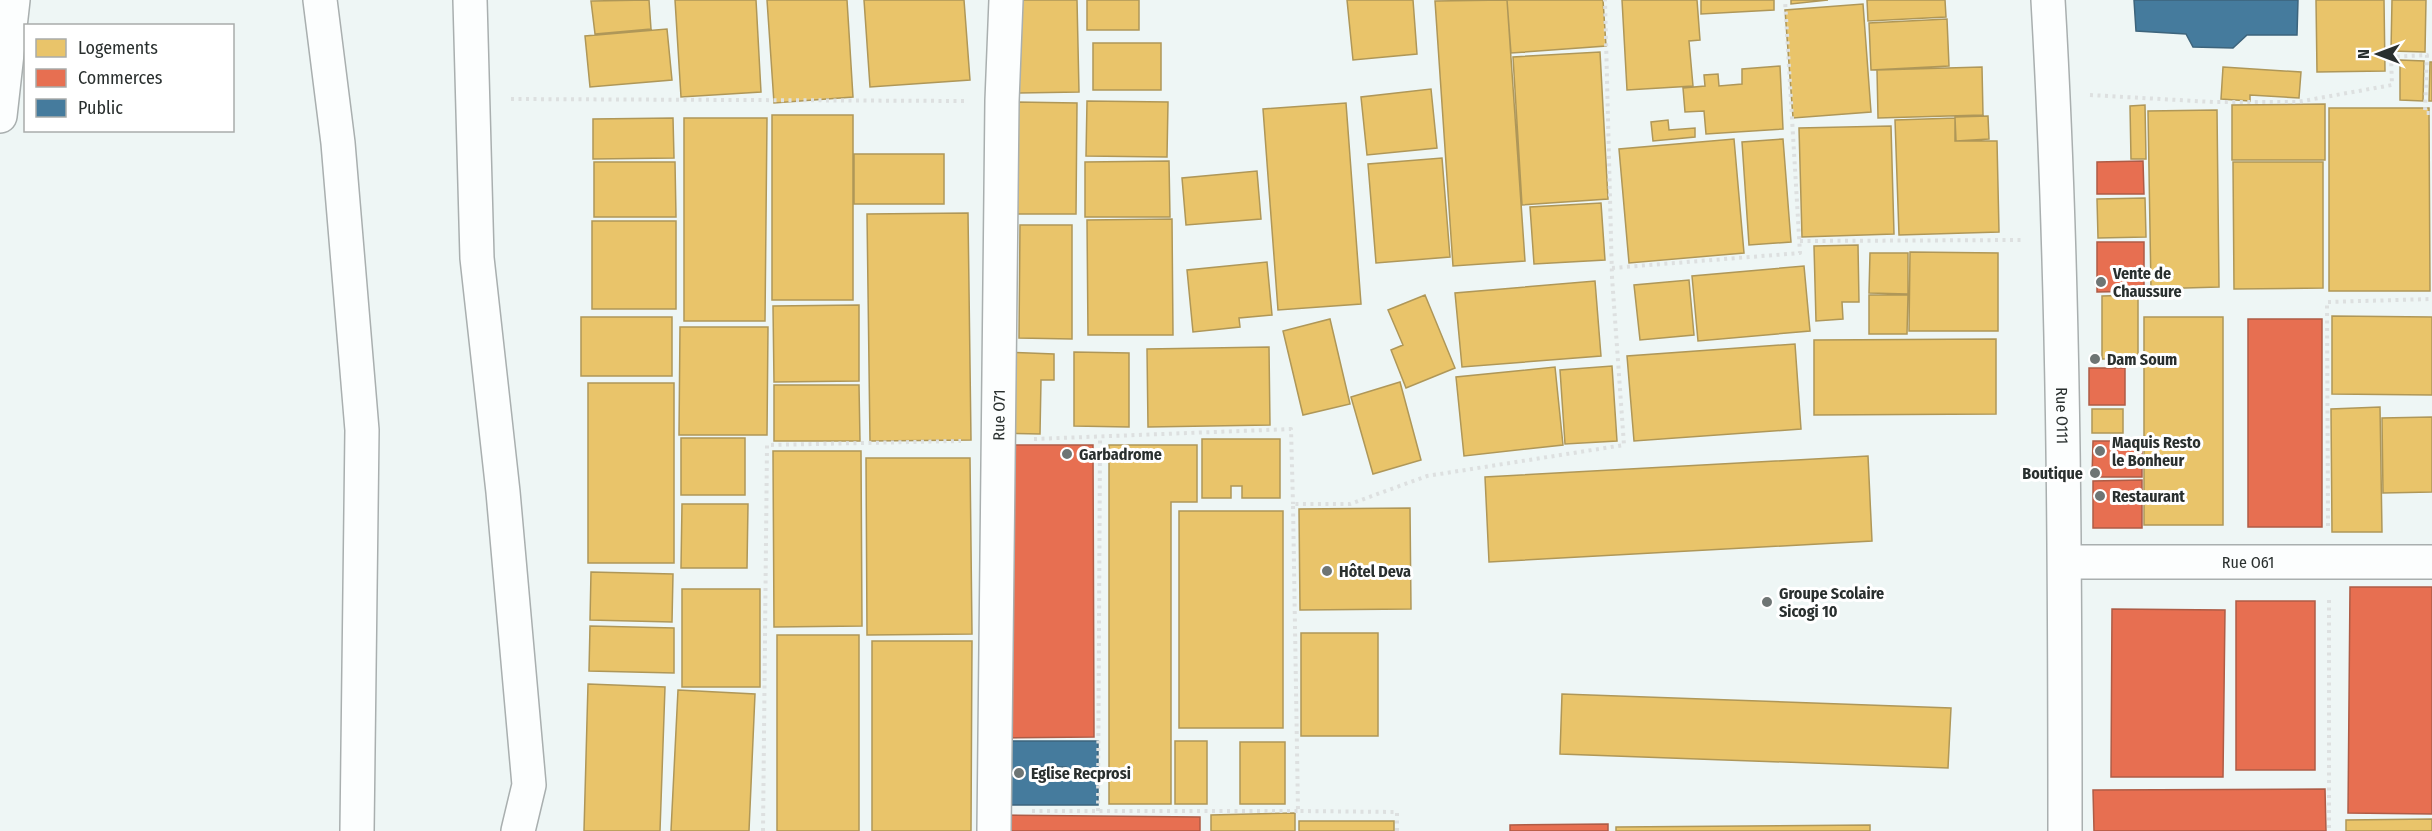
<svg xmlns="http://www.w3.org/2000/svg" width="2432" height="831" font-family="'Fira Sans Condensed',sans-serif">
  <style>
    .homes { fill: #e9c46a; stroke: #af9758; stroke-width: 1.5 }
    .shops { fill: #e76f51; stroke: #ae5c46; stroke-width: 1.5 }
    .public { fill: #457b9d; stroke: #3d647c; stroke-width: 1.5; fill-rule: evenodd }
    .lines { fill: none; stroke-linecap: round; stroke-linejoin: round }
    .street-casing { stroke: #a9afaf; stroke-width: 36 }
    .highway-casing { stroke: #a9afaf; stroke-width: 36 }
    .path { stroke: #dde0e0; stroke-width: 4; stroke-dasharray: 3 4.5; stroke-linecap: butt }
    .street { stroke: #fcfefe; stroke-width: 33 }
    .highway { stroke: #fcfefe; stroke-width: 33 }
    .poi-dot { fill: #6e7574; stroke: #fff; stroke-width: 2 }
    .labels { text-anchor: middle; stroke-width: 6; stroke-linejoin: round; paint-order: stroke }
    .poi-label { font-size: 16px; font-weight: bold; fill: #292f2e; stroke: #fff; text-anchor: start }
    .street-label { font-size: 16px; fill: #292f2e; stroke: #fff }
  </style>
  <rect width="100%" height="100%" fill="#eef6f5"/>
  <path class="homes" d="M649 0 651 29 595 34 591 1Z
    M675 0H756L761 92 681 97Z
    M767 0H847L853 97 774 103Z
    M864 0H964L970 80 870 87Z
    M1017 0H1077L1079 92 1019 93Z
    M1087 0H1139V30H1087Z
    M1347 0H1413L1417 54 1353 60Z
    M1507 0H1603L1606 46 1511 53Z
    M1507 0 1525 261 1453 266 1435 1Z
    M1622 0H1697L1700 40 1689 41 1693 86 1627 90Z
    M1701 0H1774V10L1701 14Z
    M1791 0H1828L1791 4Z
    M1867 0H1945L1946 17 1868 21Z
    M2316 0H2384L2385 71 2317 72Z
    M2392 0H2426L2425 52 2391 51Z
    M1863 4 1871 112 1793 118 1785 10Z
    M1947 19 1949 66 1871 70 1869 23Z
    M667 29 672 80 590 87 585 36Z
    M1093 43H1161V90H1093Z
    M1600 52 1608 199 1522 205 1513 57Z
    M2400 60 2424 61 2423 101 2400 100Z
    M2430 62H2432V101H2429Z
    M1780 66 1783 129 1706 134 1704 111 1685 112 1683 88 1705 86 1704 75 1718 74 1719 86 1742 84V69Z
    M1982 67 1983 115 1878 118 1877 70Z
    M2223 67 2301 72 2299 98 2250 95V101L2221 99Z
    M1431 89 1437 148 1367 155 1361 97Z
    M1087 101 1168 102 1167 157 1086 156Z
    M1016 102 1077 103 1076 214H1015Z
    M1346 103 1361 304 1278 310 1263 109Z
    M2325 104V160H2232V105Z
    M2145 105 2146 159H2131L2130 106Z
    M2329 108H2429L2430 291H2329Z
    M2217 110 2219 287 2151 289 2148 111Z
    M772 115H853V300H772Z
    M1988 116 1989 139 1956 141 1955 117Z
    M673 118 674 158 593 159V119Z
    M684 118H767L765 321H684Z
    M1955 118V141H1997L1999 232 1899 235 1895 120Z
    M1668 120 1669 130 1695 128V137L1653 141 1651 122Z
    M1891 126 1894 234 1802 237 1799 128Z
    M1734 139 1744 253 1629 263 1619 149Z
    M1783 139 1791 242 1749 245 1742 142Z
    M854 154H944V204H854Z
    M1442 158 1450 257 1376 263 1368 164Z
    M1169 161 1170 217H1085V162Z
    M594 162H675L676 217H594Z
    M2233 162H2323V288L2234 289Z
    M1257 171 1261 219 1186 225 1182 178Z
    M2145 198 2146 237 2098 238 2097 199Z
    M1601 203 1605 260 1534 264 1530 207Z
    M968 213 971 440 870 441 867 214Z
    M1172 219 1173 335H1088L1087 220Z
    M592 221H676V309H592Z
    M1020 225H1072V339L1019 338Z
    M1858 245 1859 302H1842L1843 319 1816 321 1814 246Z
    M1910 252 1998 253V331H1909Z
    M1870 253H1908V294L1869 293Z
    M1267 262 1272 315 1239 318 1240 327 1193 332 1187 270Z
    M1804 266 1810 331 1698 341 1692 276Z
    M1689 280 1694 335 1640 340 1634 285Z
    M1595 281 1601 356 1462 367 1455 293Z
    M1425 295 1455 368 1406 388 1391 350 1403 345 1388 310Z
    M1869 295H1908L1907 334H1869Z
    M2138 295V359H2102V296Z
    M859 305V381L774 382 773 306Z
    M2332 316 2432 317V395L2332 394Z
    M581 317H672V376H581Z
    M2144 317H2223V525H2144Z
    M1330 319 1350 404 1303 415 1283 331Z
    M680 327H768L767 435H679Z
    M1996 339V414L1814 415V340Z
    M1795 344 1801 429 1634 441 1627 356Z
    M1269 347 1270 425 1148 427 1147 349Z
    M1002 352 1054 354V380H1041L1040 434 1001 433Z
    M1074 352 1129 353V427L1074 426Z
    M1612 366 1617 441 1565 444 1560 370Z
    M1555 367 1563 445 1464 456 1456 377Z
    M1400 382 1421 460 1373 474 1351 397Z
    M588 383H674V563H588Z
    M774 385H859L860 441H774Z
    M2380 407 2382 532H2332L2331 409Z
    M2092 409H2123V433H2092Z
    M2432 417V492L2383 493 2382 418Z
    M681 438H745V495H681Z
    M1202 439H1280V498H1242V486H1231V498H1202Z
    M1109 445H1197V502H1171V804H1109Z
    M773 451H861L862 626 774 627Z
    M1868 456 1872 541 1489 562 1485 477Z
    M866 458H970L972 634 867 635Z
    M682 504H748L747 568H681Z
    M1410 508 1411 609 1300 610 1299 509Z
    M1179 511H1283V728H1179Z
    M591 572 673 574 672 622 590 620Z
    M682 589H760V687H682Z
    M590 626 674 628V673L589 671Z
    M1301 633H1378V736H1301Z
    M777 635H859V831H777Z
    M872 641H972L971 831H872Z
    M588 684 665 687 660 831H584Z
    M678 690 755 694 749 831H671Z
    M1562 694 1951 708 1948 768 1560 754Z
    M1175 741H1207V804H1175Z
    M1240 742H1285V804H1240Z
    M1295 813V831H1211V815Z
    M2432 819V831H2346V820Z
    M1299 821H1394V831H1299Z
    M1870 825V831H1616V827Z"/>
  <path class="shops" d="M2143 161 2144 194H2097V162Z
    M2097 242H2144V291L2097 292Z
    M2248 319H2322V527H2248Z
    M2089 368H2125V405H2089Z
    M2093 441H2142V477H2092Z
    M1000 445H1093L1094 737 1001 738Z
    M2142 480V528H2093V481Z
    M2350 587H2432V814L2348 813Z
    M2236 601H2315V770H2236Z
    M2112 609 2225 610 2223 777H2111Z
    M2325 789 2326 831H2094L2093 790Z
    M1000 815 1200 817V831H1000Z
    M1608 824V831H1510V825Z"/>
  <path class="public" d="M2134 0H2298L2297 35H2247L2233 48 2193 47 2186 34 2136 31Z
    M1000 741H1098V805H1000ZM1031 767H1066V779H1031Z"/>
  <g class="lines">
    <g class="street-casing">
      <g id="street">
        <path d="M470 0 477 258 503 492 529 785 518 831"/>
        <path id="s1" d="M2048 0C2064 277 2065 554 2065 831"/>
        <path id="s2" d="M2065 562H2432"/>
        <path id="s3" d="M994 831 1002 101 1006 0"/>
      </g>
    </g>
    <g class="highway-casing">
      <path id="highway" d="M320 0 338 143 362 430 357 831
        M0 116 13 0"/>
    </g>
    <path class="path" d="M2090 95 2213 102H2297L2392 85 2391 57 2427 55 2425 113H2432
      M511 99 965 101
      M1800 241 2021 240
      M1612 268 1800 253 1785 0
      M1034 439 1291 429 1293 504
      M2328 526 2327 302 2432 299
      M2329 600V831
      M1032 811H1298
      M1098 811 1100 438
      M763 831 767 445 961 441
      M1397 831V812L1298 811 1293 504H1350L1427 476 1624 445 1612 277 1605 0"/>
    <use href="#street" class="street"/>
    <use href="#highway" class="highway"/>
  </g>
  <g class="poi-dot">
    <circle cx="2101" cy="282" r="6"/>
    <circle cx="2095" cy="359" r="6"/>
    <circle cx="2100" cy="451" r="6"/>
    <circle cx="1067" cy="454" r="6"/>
    <circle cx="2095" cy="473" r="6"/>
    <circle cx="2100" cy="496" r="6"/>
    <circle cx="1327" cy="571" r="6"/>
    <circle cx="1767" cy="602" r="6"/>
    <circle cx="1019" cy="773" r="6"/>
  </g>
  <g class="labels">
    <g class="poi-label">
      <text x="2113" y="279">Vente de<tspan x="2113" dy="18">Chaussure</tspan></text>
      <text x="2107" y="365">Dam Soum</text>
      <text x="2112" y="448">Maquis Resto<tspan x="2112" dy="18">le Bonheur</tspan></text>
      <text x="1079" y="460">Garbadrome</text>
      <text x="2083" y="479" text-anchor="end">Boutique</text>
      <text x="2112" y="502">Restaurant</text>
      <text x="1339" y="577">Hôtel Deva</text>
      <text x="1779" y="599">Groupe Scolaire<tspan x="1779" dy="18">Sicogi 10</tspan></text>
      <text x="1031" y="779">Eglise Recprosi</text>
    </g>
    <g class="street-label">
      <text dy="6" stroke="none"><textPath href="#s3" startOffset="416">Rue O71</textPath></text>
      <text dy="6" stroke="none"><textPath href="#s1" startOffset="416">Rue O111</textPath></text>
      <text dy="6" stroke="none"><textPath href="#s2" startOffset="183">Rue O61</textPath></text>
    </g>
  </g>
  <rect x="24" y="24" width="210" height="108" fill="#ffffff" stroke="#a9acab" stroke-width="1.5"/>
  <rect x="36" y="39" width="30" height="18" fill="#e9c46a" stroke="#a9acab" stroke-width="1.5"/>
  <text x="78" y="54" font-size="18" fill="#292f2e">Logements</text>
  <rect x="36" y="69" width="30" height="18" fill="#e76f51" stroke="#a9acab" stroke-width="1.5"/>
  <text x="78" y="84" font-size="18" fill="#292f2e">Commerces</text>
  <rect x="36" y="99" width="30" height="18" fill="#457b9d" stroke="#a9acab" stroke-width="1.5"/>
  <text x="78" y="114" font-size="18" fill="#292f2e">Public</text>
  <g transform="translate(2378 54) rotate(270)" stroke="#ffffff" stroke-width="4.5" paint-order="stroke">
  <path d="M0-4.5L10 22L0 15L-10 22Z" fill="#292f2e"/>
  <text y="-9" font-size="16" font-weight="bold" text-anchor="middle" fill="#292f2e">N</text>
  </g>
</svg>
